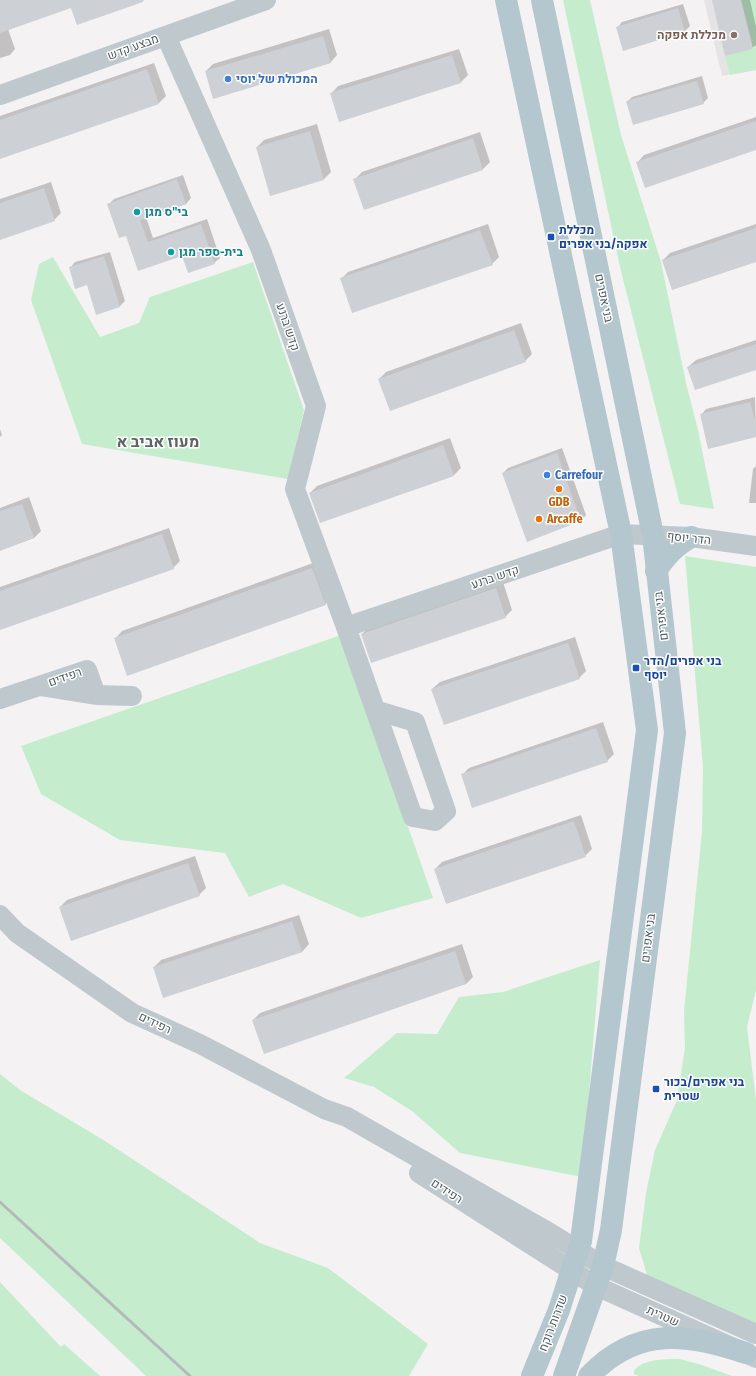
<svg xmlns="http://www.w3.org/2000/svg" width="756" height="1376" font-family="'Fira Sans Condensed',Heebo,sans-serif">
  <style>
    .education { fill: #e5e3e4 }
    .green { fill: #c5edcd }
    .shadow { fill: #0003 }
    .building { fill: #cdd0d4 }
    .lines { fill: none; stroke-linecap: round; stroke-linejoin: round }
    .minor { stroke: #bfc9cd; stroke-width: 20 }
    .major { stroke: #b4c6ce; stroke-width: 22 }
    .rail { stroke: #b5b9bc; stroke-width: 3 }
    .education-dot { fill: #8d6e63; stroke: #fff; stroke-width: 1.5 }
    .shop-dot { fill: #3f7fe0; stroke: #fff; stroke-width: 1.5 }
    .culture-dot { fill: #0f9aa8; stroke: #fff; stroke-width: 1.5 }
    .transit-dot { fill: #1a4fb4; stroke: #fff; stroke-width: 1.5 }
    .food-dot { fill: #e8710a; stroke: #fff; stroke-width: 1.5 }
    .labels { text-anchor: middle; stroke-width: 3; stroke-linejoin: round; paint-order: stroke }
    .education-label { font-size: 12px; font-weight: bold; fill: #785e54; stroke: #fff; text-anchor: end }
    .street-label { font-size: 12px; fill: #4b595e; stroke: #fff }
    .shop-label { font-size: 12px; font-weight: bold; fill: #366cbe; stroke: #fff; text-anchor: start }
    .culture-label { font-size: 12px; font-weight: bold; fill: #0d838f; stroke: #fff; text-anchor: start }
    .transit-label { font-size: 12px; font-weight: bold; fill: #164399; stroke: #fff; text-anchor: start }
    .food-label { font-size: 12px; font-weight: bold; fill: #c56008; stroke: #fff }
    .district-label { font-size: 16px; font-weight: bold; fill: #5f6467; stroke: #fff }
  </style>
  <rect width="100%" height="100%" fill="#f4f2f3"/>
  <path class="education" d="M704 0H756V70L722 76Z"/>
  <path class="green" d="M563 0H590L621 135 661 262 686 383 698 430 714 509 680 504 620 267Z
    M742 0H756V70L730 75 725 56 754 49Z
    M53 257 100 337 139 323 150 297 253 262 304 410 288 479 82 444 31 300 39 264Z
    M685 556 756 567V990L747 1027 756 1100V1325L648 1278 639 1248 646 1193 655 1150 677 1100 685 1048 684 1011 702 832 703 767Z
    M341 635 433 898 361 918 283 884 249 897 225 853 120 840 41 794 21 746Z
    M600 960 582 1177 460 1153 412 1111 374 1087 344 1078 397 1033 437 1034 459 997 503 992Z
    M0 1074 20 1090 105 1141 260 1243 328 1268 428 1344 409 1376H146L0 1238Z
    M0 1282 61 1347 64 1344 100 1376H0Z
    M679 1359 699 1364 732 1376H638L634 1374V1371C641 1359 666 1359 679 1359Z"/>
  <path class="shadow" d="M6 0H145L77 24 71 7 8 29 15 49 10 55 0 58V16Z
    M713 0H750L756 27V45L752 48Z
    M683 4 690 26 685 31 624 50 617 28 622 22Z
    M329 29 337 55 330 63 206 71 213 64Z
    M459 49 468 75 461 82 331 94 338 86Z
    M154 63 166 96 159 103 0 158V116Z
    M702 76 708 98 703 103 627 102 632 97Z
    M756 117V149L637 163 644 155Z
    M317 124 331 172 324 179 271 195 257 147 264 140Z
    M480 132 490 162 483 169 365 209 355 179 362 172Z
    M183 175 191 198 186 204 146 217 153 238 207 219 220 258 214 263 183 254 127 235 109 204 114 199Z
    M51 182 61 213 54 220 0 239V199Z
    M488 224 499 257 492 264 341 279 348 272Z
    M756 224V261L663 260 670 253Z
    M110 252 125 301 120 306 97 313 88 284 70 268 75 262Z
    M521 323 532 354 525 361 379 379 386 372Z
    M756 340V369L688 367 696 360Z
    M755 397 756 436 701 415 706 409Z
    M0 429 2 435 0 437Z
    M450 438 461 468 454 475 320 522 310 493 317 486Z
    M562 448 586 515 581 521 527 540 503 473 508 468Z
    M756 466V503H749L753 469Z
    M29 497 41 531 34 538 0 550V508Z
    M169 528 180 561 173 568 0 629V587Z
    M319 561 332 597 325 604 115 639 122 631Z
    M503 582 512 610 505 617 362 634 369 627Z
    M575 637 586 671 579 678 432 689 440 682Z
    M603 722 614 754 607 761 462 775 469 768Z
    M581 815 592 849 585 856 435 869 442 862Z
    M195 856 206 888 199 895 60 907 67 900Z
    M299 915 309 944 302 952 164 997 154 967 161 960Z
    M462 944 473 977 466 984 253 1020 260 1013Z"/>
  <path class="building" d="M0 0H143V2L77 25 71 8 0 33Z
    M712 0H741L753 49 725 56Z
    M678 8 685 32 623 51 616 27Z
    M323 36 331 63 213 99 205 71Z
    M452 55 461 83 339 122 330 93Z
    M147 69 159 104 0 159V120Z
    M697 81 704 104 633 125 626 101Z
    M756 121V150L645 188 636 162Z
    M310 131 324 180 270 196 256 147Z
    M473 138 483 170 364 210 353 179Z
    M177 179 186 204 140 220 148 242 201 224 215 264 188 273 182 256 138 271 126 236 119 238 107 204Z
    M44 188 55 221 0 240V203Z
    M756 228V262L672 290 662 260Z
    M480 230 493 265 352 313 340 278Z
    M104 256 120 307 96 315 87 285 75 289 69 267Z
    M514 330 526 362 390 411 378 379Z
    M756 344V370L695 390 687 367Z
    M750 402 756 424V437L708 449 700 414Z
    M443 445 454 476 320 523 309 493Z
    M557 453 581 521 527 542 502 473Z
    M22 504 34 538 0 551V511Z
    M162 534 174 569 0 630V591Z
    M312 568 326 605 127 676 114 638Z
    M496 588 506 618 371 663 361 634Z
    M568 643 580 679 444 725 431 689Z
    M596 728 608 762 472 808 461 774Z
    M574 821 586 857 446 904 434 869Z
    M188 863 200 896 71 941 59 907Z
    M292 921 302 952 163 998 153 967Z
    M455 951 466 984 264 1054 252 1020Z"/>
  <g class="lines">
    <path class="minor" d="M166 36 261 250 316 406 295 489 346 627 413 817 435 821 446 811 415 722 375 710
      M0 95 266 0
      M346 627 621 534 691 537 756 546
      M96 695 132 696
      M0 699 87 670 96 695 40 686
      M0 915 17 933 132 1013 200 1044 324 1109 347 1117 550 1233 603 1266 756 1334
      M419 1173 596 1286 756 1358"/>
    <path class="major" d="M506 0 621 534 647 730 581 1241 559 1310 532 1376
      M542 0 653 535 675 733 611 1230 603 1266 564 1376
      M656 571C667 555 674 547 691 537
      M589 1376C637 1326 687 1333 746 1353"/>
    <path class="rail" d="M0 1202 190 1376"/>
  </g>
  <circle class="education-dot" cx="734" cy="35" r="4"/>
  <g class="shop-dot">
    <circle cx="228" cy="79" r="4"/>
    <circle cx="547" cy="475" r="4"/>
  </g>
  <g class="culture-dot">
    <circle cx="137" cy="212" r="4"/>
    <circle cx="171" cy="252" r="4"/>
  </g>
  <g class="transit-dot">
    <rect x="547" y="233" width="8" height="8" rx="2"/>
    <rect x="632" y="664" width="8" height="8" rx="2"/>
    <rect x="652" y="1085" width="8" height="8" rx="2"/>
  </g>
  <g class="food-dot">
    <circle cx="559" cy="489" r="4"/>
    <circle cx="539" cy="519" r="4"/>
  </g>
  <g class="labels">
    <g class="education-label">
      <text x="726" y="39">מכללת אפקה</text>
    </g>
    <g class="street-label">
      <text transform="translate(133 47) rotate(-20)" y="4">מבצע קדש</text>
      <text transform="translate(604 298) rotate(78)" y="4">בני אפרים</text>
      <text transform="translate(288 327) rotate(71)" y="4">קדש ברנע</text>
      <text transform="translate(689 538) rotate(6)" y="4">הדר יוסף</text>
      <text transform="translate(495 577) rotate(-19)" y="4">קדש ברנע</text>
      <text transform="translate(661 616) rotate(-97)" y="4">בני אפרים</text>
      <text transform="translate(65 677) rotate(-19)" y="4">רפידים</text>
      <text transform="translate(648 938) rotate(-83)" y="4">בני אפרים</text>
      <text transform="translate(155 1023) rotate(25)" y="4">רפידים</text>
      <text transform="translate(447 1191) rotate(33)" y="4">רפידים</text>
      <text transform="translate(663 1316) rotate(24)" y="4">שטרית</text>
      <text transform="translate(553 1323) rotate(-69)" y="4">שדרות רוקח</text>
    </g>
    <g class="shop-label">
      <text x="236" y="83">המכולת של יוסי</text>
      <text x="555" y="479">Carrefour</text>
    </g>
    <g class="culture-label">
      <text x="145" y="216">בי"ס מגן</text>
      <text x="179" y="256">בית-ספר מגן</text>
    </g>
    <g class="transit-label">
      <text x="559" y="234">מכללת<tspan x="559" dy="14">אפקה/בני אפרים</tspan></text>
      <text x="644" y="665">בני אפרים/הדר<tspan x="644" dy="14">יוסף</tspan></text>
      <text x="664" y="1086">בני אפרים/בכור<tspan x="664" dy="14">שטרית</tspan></text>
    </g>
    <g class="food-label">
      <text x="559" y="506">GDB</text>
      <text x="547" y="523" text-anchor="start">Arcaffe</text>
    </g>
    <g class="district-label">
      <text x="158" y="447">מעוז אביב א</text>
    </g>
  </g>
</svg>
